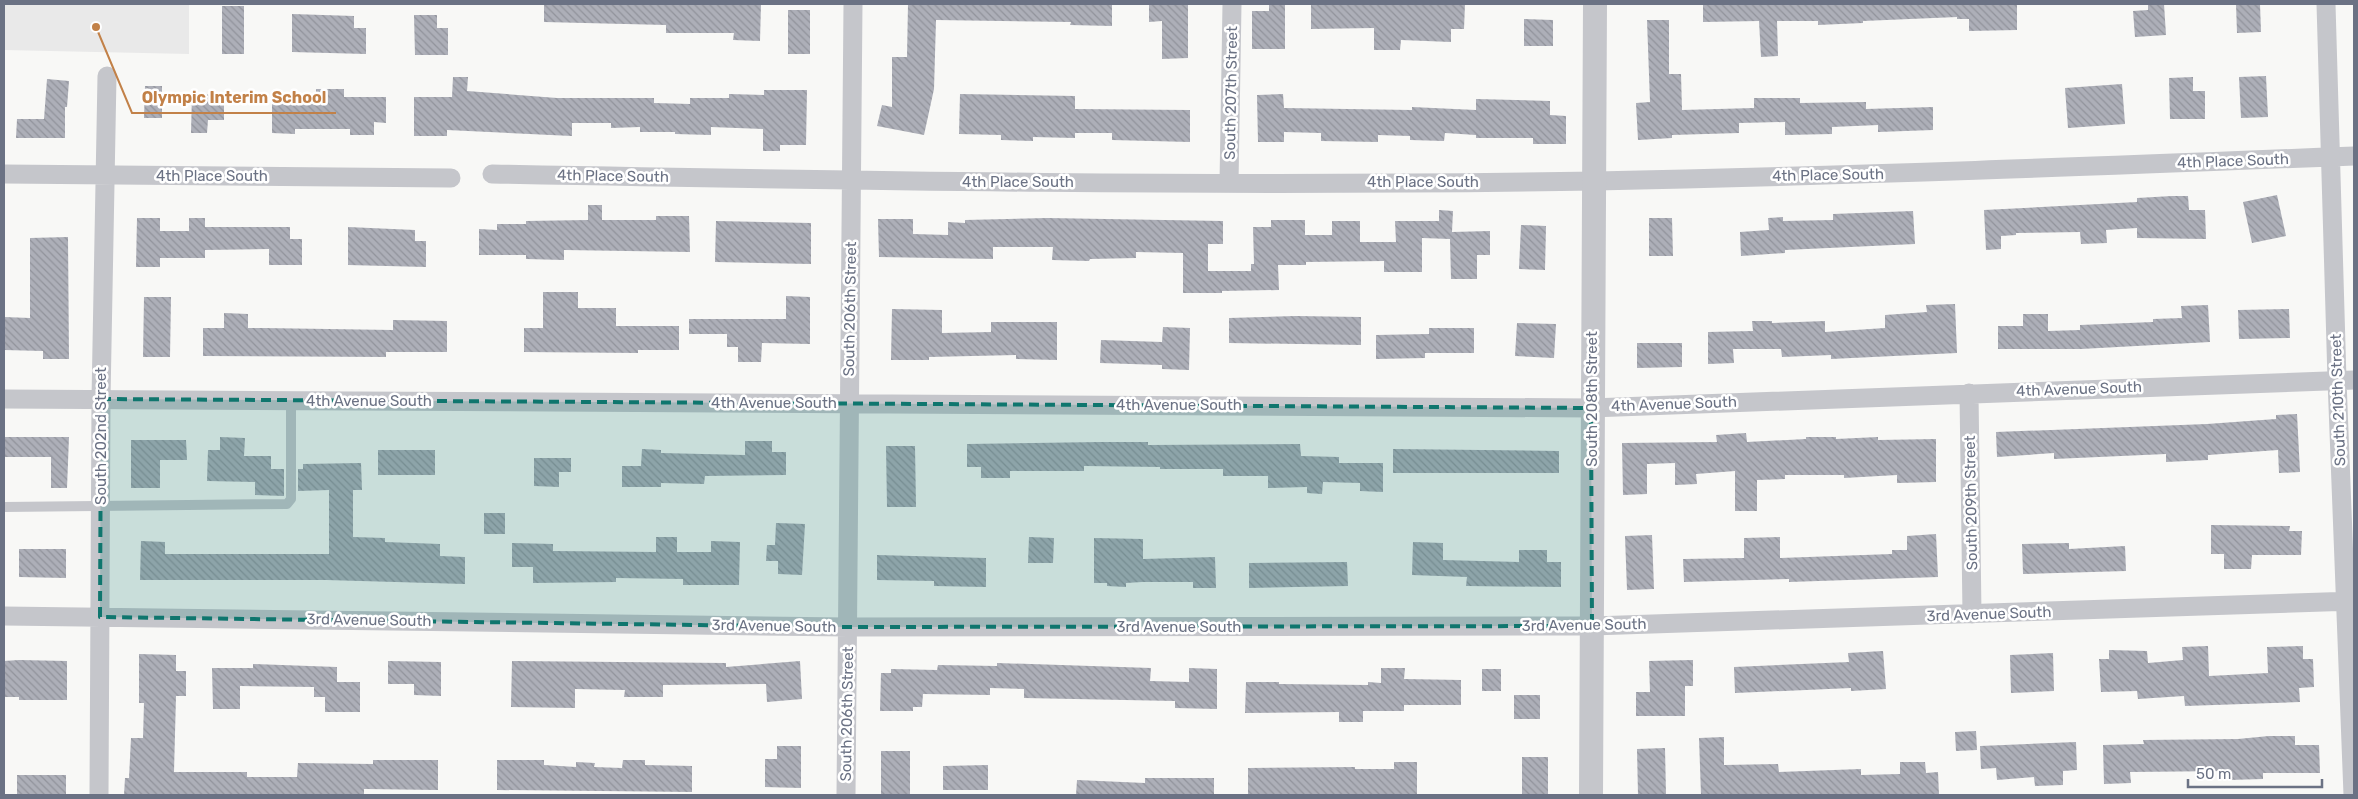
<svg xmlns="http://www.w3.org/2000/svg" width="2358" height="799" font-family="Rubik,sans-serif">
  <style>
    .built { fill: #e9e9e9 }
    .building { fill: url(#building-back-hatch) }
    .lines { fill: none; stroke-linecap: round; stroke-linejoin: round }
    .service { stroke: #c5c6cb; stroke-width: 10 }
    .minor { stroke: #c5c6cb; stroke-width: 19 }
    .tertiary { stroke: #c5c6cb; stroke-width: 24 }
    .marked { fill: #0f766e; fill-opacity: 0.2; stroke: #0f766e; stroke-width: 4; stroke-dasharray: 10 6; stroke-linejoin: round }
    .labels { text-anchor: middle; stroke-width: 5; stroke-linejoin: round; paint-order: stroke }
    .street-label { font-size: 15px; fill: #6b7284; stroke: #fff }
    .leader { fill: none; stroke: #c28148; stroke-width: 2 }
    .callout-dot { fill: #c28148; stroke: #fff; stroke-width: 2 }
    .callout-label { font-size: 16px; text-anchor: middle; font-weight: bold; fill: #c28148; stroke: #fff; stroke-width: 5; stroke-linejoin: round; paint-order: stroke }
  </style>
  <defs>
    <pattern id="building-back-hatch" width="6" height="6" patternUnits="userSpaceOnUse" patternTransform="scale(1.25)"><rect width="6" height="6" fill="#adafb8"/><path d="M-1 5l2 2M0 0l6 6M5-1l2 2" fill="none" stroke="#91939b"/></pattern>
  </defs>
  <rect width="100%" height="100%" fill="#f8f8f6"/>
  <path class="built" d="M4 4H189V54L4 50Z"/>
  <path class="building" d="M544 4H761L760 41 733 40 734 33H666V25L544 22Z
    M908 4H1112V26L1070 25 1071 22 936 20 934 89 924 135 877 126 882 105 892 107V57H907Z
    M1149 4H1188V58L1162 59V21L1149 22Z
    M1269 4H1285V49H1252V11H1269Z
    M1311 4H1465L1464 29H1451V42L1401 40 1400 50H1374V28L1311 29Z
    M1703 4H2017V30L1969 31V19H1957V17L1863 21V23L1818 25V21H1777L1778 56 1761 57 1759 21 1703 22Z
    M2148 4H2164L2166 35 2135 37 2133 11 2148 10Z
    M2236 4H2260L2261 32 2237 33Z
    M222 6H244V54H222Z
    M788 10H810V54H788Z
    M292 14 354 16V28H366V54L292 52Z
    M414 15H437V28H448V55H415Z
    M1524 19 1553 20V46H1524Z
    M1647 20H1669V74H1681L1682 110 1754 108V98H1800V103L1866 102V109L1933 107V130L1878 132V125L1832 127V134L1785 135V122L1739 123V133L1672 135V138L1638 140 1636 103 1650 102Z
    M2266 76 2268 117 2241 118 2239 77Z
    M453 77H468L467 91 557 98H654V103L690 104V98H729V94L764 95V90H807L806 145H780V151H763V129L711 127V135L675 134V132H640V127L611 128V123H572V136L447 130V136H414V97H452Z
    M2193 77V91H2205V119H2170L2169 78Z
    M47 79 69 81 67 107H65V138H16L17 119H44Z
    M2122 84 2125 124 2068 128 2065 88Z
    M145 86H162V118H144Z
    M316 89H344V97H386V123L374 122V135H350V129H295V134L272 133V96H316Z
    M192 94 224 95V120H208L207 133H191Z
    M960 94 1075 96V109L1190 110V142L1112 140V133H1075V138L1033 137V141L1001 140V135L959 134Z
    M1283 94 1284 108 1412 110V107L1476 110V99L1550 101V115L1566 116V144H1533V138H1476V135L1445 133 1444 141 1410 140V136L1378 135V142L1321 141V133L1284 132V142H1258L1257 95Z
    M2277 195 2286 236 2252 243 2243 202Z
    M2172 196H2188L2189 210H2205L2206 239 2137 238V228L2106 230 2107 243 2081 244 2080 232 2016 233V235L2001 236V249L1986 250 1984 210 2137 202V198Z
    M588 205H602V220H656V216H689L690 252 564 250V260L526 259V255H479V229L497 230V224H526V221L588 220Z
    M1439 210 1453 211 1452 232 1490 231V255H1477V279H1451L1450 239 1422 238V272H1384V261L1306 262V265H1278L1279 290 1222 291V293H1183V253L1136 252V258L1090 259 1089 261 1052 260 1053 247H993V259L879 257 878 219H913V234L948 235V222L965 223V220L1047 218 1223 221V244H1208V271H1251V264H1254L1253 227H1271V220H1305V235H1332V221H1360V242H1396L1395 221H1439Z
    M1913 211 1915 244 1785 250V253L1741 256 1740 232 1769 230 1768 218 1783 217V221L1833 220V214Z
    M137 218H160V231H189V218H205V227H290V239H302V265H269V249L205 250V258H160V267H136Z
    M1649 218H1672L1673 256H1649Z
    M716 221 811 223V264L715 262Z
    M1521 225 1546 226 1545 270 1519 269Z
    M348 227 415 230V241H426V267L348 265Z
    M68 237 69 359H43V351L4 350V317L30 318V238Z
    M543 292H578V308H616V326H679V350H638V353L524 352V328H543Z
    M786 296 810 297V344L762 343 761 362H738V347H727V334H689V319H786Z
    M144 297H171L170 357H143Z
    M1955 304 1957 353 1831 359V355L1782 357 1781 349H1733L1734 363 1708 364V332L1753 331 1752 321H1772V323L1825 321V332L1885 328V315L1927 312 1926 305Z
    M2208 305 2210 342 2081 349H1998V326H2023V314H2048V331L2080 330V325L2153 322V319L2182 318 2181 306Z
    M892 309 942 310V333L991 332V322H1057V360L1016 359V355L929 357V360H891Z
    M2289 309 2290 338 2239 339 2238 310Z
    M224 313 248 314V328H263L393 330V320L447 321V352H386V357L203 356V328H224Z
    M1296 316 1361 317V345L1229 343V318Z
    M1517 323 1556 324 1554 358 1515 356Z
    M1163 327 1190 328 1189 370 1162 369V365L1100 363 1101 340 1162 342Z
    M1429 328H1474V353H1425V358L1376 359V335L1429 334Z
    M1637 343H1682V367L1637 368Z
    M2297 414 2300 472 2279 473 2278 450 2208 455V460L2166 462V454L2054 459V453L1997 457 1996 432 2207 424 2276 419V415Z
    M1746 433 1747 442 1806 439V437H1836V439L1878 437V440L1936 439V482L1897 483V475L1844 478V475H1785V479L1757 480V511H1735V471L1696 474 1697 484 1675 485V463L1647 464V494L1623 495 1622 443 1717 442 1716 435Z
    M4 437H69L67 488H51V457H4Z
    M220 437 245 438 244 456H271V469H284V496L255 495V482L207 481 208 450H220Z
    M131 440H186L187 460H160V488H131Z
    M745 441H772V452H786V475L705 476 704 484 661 483V487H622V466H641L642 449 661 450V453L745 455Z
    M1100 442H1148V445L1300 444 1301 456 1339 457V463H1383V492L1360 491V483L1323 482 1322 494 1307 493V487L1268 488V476H1223V469H1160V467L1084 466V471H1010V478H981V467H967V444Z
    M886 446H915L916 507H887Z
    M1393 449 1559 451V473H1393Z
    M378 450H435V475H378Z
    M534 458H571V472H559V487L534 486Z
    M361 463 362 490H353V537L385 538V542L440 544V556L465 557V584L326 580H140L141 541 165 542V554H329V490L298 491V469H303V464Z
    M484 513H505V534H484Z
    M776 523 805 524 802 575 778 574V561H766L767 545H775Z
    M2211 525 2290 526 2289 531H2302L2301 555H2252L2251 569H2224V554H2211Z
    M1936 534 1938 577 1789 582V579L1684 582 1683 559 1744 558V538L1780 537V558L1892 554V550H1907V536Z
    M1652 535 1654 589 1627 590 1625 536Z
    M656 537H677V552H711V541L740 542 739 585H683V579L616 578V582L533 583V567H512V543L553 544V551L656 552Z
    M1029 537 1054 538 1053 563H1028Z
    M1094 538 1143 539V559L1215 557 1216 588H1193V582H1142L1126 583V587L1107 586V583H1094Z
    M1413 542 1443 543V560L1519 562V550H1547V562H1561V587L1466 586 1467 577 1412 575Z
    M2069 543V549L2125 546 2126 571 2023 574 2022 544Z
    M19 549H66V578L19 577Z
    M877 555 986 558V587L934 586V581L877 580Z
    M1347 562 1348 586 1249 588V563Z
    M2208 646 2209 676 2268 673 2267 647 2303 646V659H2313L2314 687 2299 688 2300 702 2185 706 2184 696 2138 699 2137 691 2101 692 2099 659H2109V650L2147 651 2148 663 2183 660 2182 647Z
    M1883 651 1886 689 1851 691V688L1735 693 1734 667 1849 662 1848 653Z
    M2053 653 2054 691 2011 693 2010 655Z
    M139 654 176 655V671H186V696H176L174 772H247V777H297L298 763 373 764V760H438V790L364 789V795H124L125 778H129L131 738H143L144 703H139Z
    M19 660 67 661V700H19V697H4V661Z
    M1693 660V686H1685V716H1636V692H1650L1649 661Z
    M388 661 441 662V696L414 695V684H388Z
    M512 661 726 663V667L800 661 802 699 767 702 766 684 663 685V697H624L625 690 575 689V708L511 707Z
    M997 663 1151 668 1150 681 1189 682V668L1217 669V709L1175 708V701L1024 698V689L990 688V695L923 694 922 707H913V711H880L881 673H891V669L937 670 938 665 997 666Z
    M253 664 337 667V682H360V712H325V697H314V687L240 686V709H213L212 668H253Z
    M1381 668H1405L1404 679 1461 680V705H1404V711H1363V722H1339V712L1245 713 1246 682H1279V684L1368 685V682L1381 683Z
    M1482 669H1501V691H1482Z
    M1514 695H1540V719H1514Z
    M1976 731 1977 750 1956 751 1955 732Z
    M2269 736H2295V745H2319L2320 773H2263V779L2228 780 2227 771 2130 772 2131 783 2104 784 2103 745 2144 744 2143 740 2238 739Z
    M1724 737V765L1778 764 1779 772 1861 769V775L1900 774V762H1925L1926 773 1938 772 1939 795H1701L1699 738Z
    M2076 742 2077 770 2063 771V785L2035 786 2034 777 1997 780 1996 768 1981 769 1980 746Z
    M777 746H801V788L765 787V759H777Z
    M1665 748 1666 795H1638L1637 749Z
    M881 751H910V795H881Z
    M1522 757H1548V795H1522Z
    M497 760H544V765L576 767V762L595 763 594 767 622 768 623 760H645V765L692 766V792L497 790Z
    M1394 762H1417V795H1248V768L1355 767V769H1394Z
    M988 765V790H943V766Z
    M17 775H66V795H17Z
    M1145 778H1214V795H1076L1077 780 1145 783Z"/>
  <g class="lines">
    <path class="service" d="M4 507 287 504 291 499V400"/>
    <path class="minor" d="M2326 4 2337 380 2353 795
      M4 174 451 178
      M492 174C860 181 1228 187 1596 181 1849 176 2102 166 2354 156
      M1229 183 1232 4
      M1969 393 1972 614
      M4 399 1591 408 2354 380
      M4 616 848 627 1592 626 2354 601
      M99 795 101 399 107 76
      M846 795 853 4"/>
    <path class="tertiary" d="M1591 795 1595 4"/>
  </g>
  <path class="marked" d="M101 399 1591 408 1592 626 848 627 100 617Z"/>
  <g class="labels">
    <g class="street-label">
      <text transform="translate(1231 93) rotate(-89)" y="5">South 207th Street</text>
      <text transform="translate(2233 161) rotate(-2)" y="5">4th Place South</text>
      <text transform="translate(1828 175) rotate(-1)" y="5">4th Place South</text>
      <text x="212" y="181">4th Place South</text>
      <text transform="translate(613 176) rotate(1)" y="5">4th Place South</text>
      <text x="1018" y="187">4th Place South</text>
      <text x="1423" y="187">4th Place South</text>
      <text transform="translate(850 309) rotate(-89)" y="5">South 206th Street</text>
      <text transform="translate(2079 389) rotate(-2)" y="5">4th Avenue South</text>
      <text transform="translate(1592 399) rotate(-90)" y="5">South 208th Street</text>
      <text transform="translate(2338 400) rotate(-92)" y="5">South 210th Street</text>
      <text x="369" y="406">4th Avenue South</text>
      <text x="774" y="408">4th Avenue South</text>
      <text transform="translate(1674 404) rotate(-2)" y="5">4th Avenue South</text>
      <text x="1179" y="410">4th Avenue South</text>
      <text transform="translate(101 436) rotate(-90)" y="5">South 202nd Street</text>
      <text transform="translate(1971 503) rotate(-91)" y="5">South 209th Street</text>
      <text transform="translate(1989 614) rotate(-2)" y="5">3rd Avenue South</text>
      <text transform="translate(369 620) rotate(1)" y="5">3rd Avenue South</text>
      <text transform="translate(1584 625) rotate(-1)" y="5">3rd Avenue South</text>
      <text transform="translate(774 626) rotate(1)" y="5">3rd Avenue South</text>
      <text x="1179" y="632">3rd Avenue South</text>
      <text transform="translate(847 714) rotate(-89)" y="5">South 206th Street</text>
    </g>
  </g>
  <path class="leader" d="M96 27L132 113H336"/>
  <circle class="callout-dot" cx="96" cy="27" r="5"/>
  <g class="callout-label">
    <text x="234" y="103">Olympic Interim School</text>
  </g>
  <rect width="2358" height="799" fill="none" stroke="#6b7284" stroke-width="10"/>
  <path d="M2188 779v8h134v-8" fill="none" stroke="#6b7284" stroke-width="2.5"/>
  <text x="2196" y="779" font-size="15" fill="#6b7284" stroke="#ffffff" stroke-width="4" paint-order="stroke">50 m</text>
</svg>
